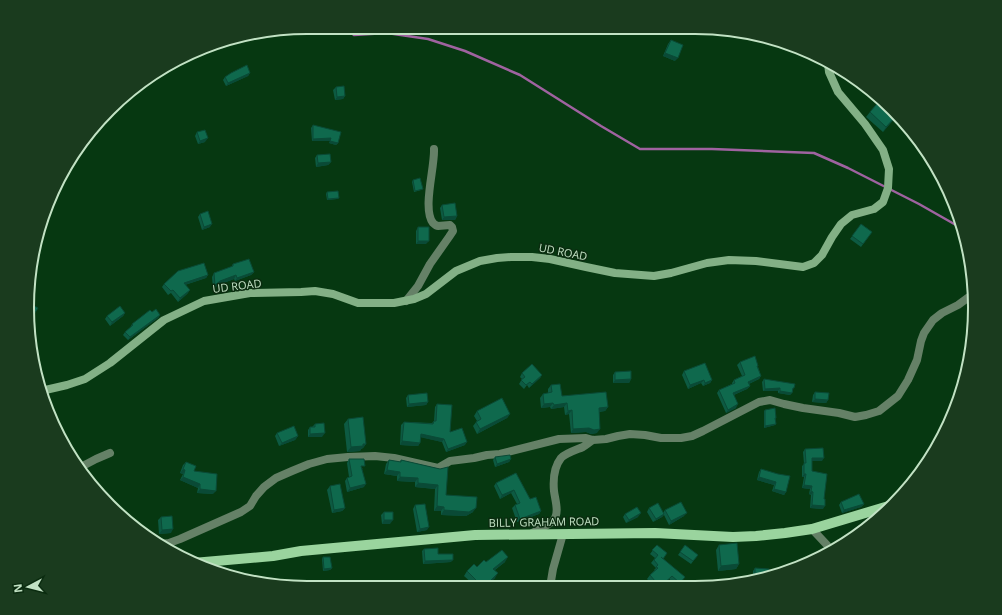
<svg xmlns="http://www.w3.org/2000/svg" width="1002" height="615" font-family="'Open Sans',sans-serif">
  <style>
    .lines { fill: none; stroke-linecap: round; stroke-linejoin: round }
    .stream { stroke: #9f63a0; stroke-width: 2.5 }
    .street { stroke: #658167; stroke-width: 8 }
    .secondary { stroke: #83b086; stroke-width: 8 }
    .primary { stroke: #9ad49e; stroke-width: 10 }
    .wall { fill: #0d5a42 }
    .shaded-wall { fill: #0a4a36 }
    .building { fill: #0f694d; stroke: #0a4a36 }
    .labels { text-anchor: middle; stroke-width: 3; stroke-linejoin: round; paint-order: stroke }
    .street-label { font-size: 11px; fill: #c2e2c4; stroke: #0b2c10 }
    .rim { fill: none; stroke: #c2e2c4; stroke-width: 2 }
  </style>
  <rect width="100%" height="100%" fill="#063811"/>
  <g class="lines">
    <path class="stream" d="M344 27 354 35 387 33 428 39 465 51 520 75 601 126 640 149H712L814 153 848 168 919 204 963 229"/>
    <path class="street" d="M406 301 418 286 430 264 449 237 453 231 452 227 450 225 438 226C437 226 434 224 433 223 422 209 435 167 434 149
      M79 468 96 459 110 453
      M812 529 827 545 832 552
      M532 533C536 531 550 524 553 521 560 513 555 500 554 491 553 480 554 467 561 458 566 453 576 450 583 447 586 445 590 442 593 440
      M160 544 169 543 180 539 241 512 250 506 256 496 264 487 276 478 292 471 309 464 327 459 348 457 375 456 394 458 438 468 450 461 474 458 487 455 500 454 559 439 586 438 593 440 606 439 618 436 630 434 645 435 661 438H681L692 436 703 431 759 402 770 400 784 404 803 408 839 413 855 417 866 415 879 411 898 396 908 380 917 360 921 341 924 333 933 320 942 313 958 305 973 294
      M550 587 553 569 563 534"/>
    <path class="secondary" d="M41 391 67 385 85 379 110 363 164 320 204 301 250 293 301 292 315 291 333 294 358 303H394L414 299 426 294 456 271 480 261 497 258 511 257H532L550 259 586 267 615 273 654 276 671 273 707 263 729 260 756 261 803 267 814 263 822 255 832 237 841 224 852 215 874 209 883 202 888 188 889 169 883 150 865 124 838 92 829 72 828 63"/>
    <path class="primary" d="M193 563 273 556 301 551 475 535 655 533 733 537 756 536 785 533 812 529 892 505"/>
  </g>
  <path class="wall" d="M671 40 675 61 663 56 668 44Z
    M250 73 248 76 226 86 223 80 225 77Z
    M336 87 345 96 343 99 335 100 333 90Z
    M881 99 897 115 883 132 866 117 870 112Z
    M313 125 338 143 336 145 329 143 330 141H312L311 128Z
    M197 132 205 142 198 144 195 136Z
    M317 155 331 162 328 165 316 167 315 158Z
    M413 180 421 190 414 192 412 182Z
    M327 192 339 198 337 199 327 200 326 194Z
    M442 205 457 216 455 220H442L440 208Z
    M200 214 210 227 202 230 198 217Z
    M861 224 872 232 861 247 850 239Z
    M418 227 426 244H416V231Z
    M233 264 254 272 251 275 235 281 234 279 218 285 213 289 212 277 214 273 231 267Z
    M208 275 206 278 185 285 190 290 187 294 178 302 171 293 168 295 162 287 164 284Z
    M152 312 160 315 158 318 128 340 123 335 125 332 130 328 132 324Z
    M125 313 123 316 110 326 105 319 107 316Z
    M740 362 758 367 761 376 759 379 749 384 750 386 747 389 734 395 736 408 726 413 717 393 719 390 732 384V383L734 380 742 376 737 365Z
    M684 371 712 380 710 383 703 386 701 383 688 389 682 375Z
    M615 372 631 379 629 383H613V375Z
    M522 373 542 375 540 378 529 388 527 385 524 389 519 384 522 379 520 377Z
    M764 379 793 391 790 395 778 393V391H763L762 382Z
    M551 385 562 396 608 407 605 411 599 412 597 433 591 434 586 432 571 433 569 414 565 415 564 407 551 409 550 407 541 408 540 398 543 394 548 393V389Z
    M815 392 828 400 826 403 812 402 813 395Z
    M408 395 428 402 426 405 407 407 406 398Z
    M437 404 450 432 465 445 446 452 442 442 421 437 420 443 418 446 400 445 401 425 404 422 432 423 434 421 435 407Z
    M765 410 776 418 775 420 776 424 775 425 764 428V411Z
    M477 411 510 414 507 418 477 434 473 426 477 421 474 416Z
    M348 419 366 444 363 448 361 449 360 451 347 452 344 424Z
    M315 424 322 437H308V430L310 427H312Z
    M277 433 298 436 295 440 279 446 275 436Z
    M805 449 822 461H812V471L824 499 823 509 810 508 811 495 809 494 810 489 802 488 804 477H802V466L804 464 803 452Z
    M495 457 511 459 509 462 495 467 493 460Z
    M349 459 363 469H362L364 487 347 492 345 481 347 478 349 477 347 463Z
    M389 460 400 462 401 460 440 469 446 495 473 512 466 516 441 515V511H434L435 489 415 487V482L397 481V476L384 474 386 464Z
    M186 462 194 471 213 494 197 493 198 488 180 480 183 474 180 473 183 465Z
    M761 469 786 492 784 495 772 491 774 485 757 480 759 472Z
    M516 473 530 499 541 511 539 514 517 522 512 508 515 505 517 504 511 493 500 499 494 486 496 483Z
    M330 486 345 508 342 511 332 513 327 490Z
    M841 502 864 504 861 507 842 513 839 505Z
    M415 505 427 530 417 532 413 509Z
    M649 508 663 513 665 510 684 516 669 525 664 515 662 517 653 522 647 512Z
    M384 512 390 524H382L381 515Z
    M625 514 638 517 626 523 623 517Z
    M161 517 171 533 159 534 158 520Z
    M657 545 663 559 685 577 678 586 669 579 660 587H655L647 579 650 575 655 570H654L656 568 651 563 655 558 650 554Z
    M685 545 698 555 691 564 678 555Z
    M719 545 739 564 736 569 718 571 716 550Z
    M424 549 438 554 451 562 423 564 422 551Z
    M323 557 332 568 330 570 323 571 322 559Z
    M486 562H505L495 570V578L486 586H475L464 576 467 571 477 567Z
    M755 568 769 576 753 579V571Z"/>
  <path class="shaded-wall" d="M665 53 678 58 675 61 663 56Z
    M250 73 248 76 226 86 228 83Z
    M345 96 343 99 335 100 337 97Z
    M897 115 896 117 883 132 886 127Z
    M208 138 205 142 198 144 200 141Z
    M331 138 330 141H312L313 139Z
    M330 141 338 143 336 145 329 143Z
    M331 162 328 165 316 167 318 163Z
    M339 198 337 199 327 200 328 199Z
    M457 216 455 220H442L444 217Z
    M212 224 210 227 202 230 204 227Z
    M418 241H429L426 244H416Z
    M254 272 251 275 235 281 237 278Z
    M208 275 206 278 181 286 184 283Z
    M236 275 234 279 218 285 213 289 215 285 220 281Z
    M190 290 187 294 178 302 180 298Z
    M125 313 123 316 110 326 112 322Z
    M160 315 158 318 128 340 130 337Z
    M542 375 540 378 529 388 532 384Z
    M761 376 759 379 746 385 748 382Z
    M631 379 629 383H613L615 380Z
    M704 380 701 383 688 389 690 385Z
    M712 380 710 383 703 386 705 383Z
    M750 386 747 389 731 396 733 393Z
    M780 388 778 391H763L765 389Z
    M780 391 792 393 790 395 778 393Z
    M815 399 828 400 826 403 812 402Z
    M428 402 426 405 407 407 409 404Z
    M553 403 550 407 541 408 544 404Z
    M567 403 564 407 551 409 554 405Z
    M738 404 736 408 726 413 728 410Z
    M608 407 605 411 596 412 599 408Z
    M572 410 569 414 565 415 568 411Z
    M510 414 507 418 477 434 480 429Z
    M776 424 775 425 764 428 765 426Z
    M589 428 600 429 597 433 591 434 586 432 571 433 573 429Z
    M325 433 322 437H308L310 434Z
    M421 434 444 439 442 442 419 437Z
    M298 436 295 440 279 446 282 443Z
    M402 441 420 443 418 446 400 445Z
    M467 442 465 445 446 452 448 449Z
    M363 444H366L363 448 361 449 360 451 347 452 351 447Z
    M812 458H824L822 461H810Z
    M511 459 509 462 495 467 497 464Z
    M183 469 185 470 183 474 180 473Z
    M387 470 400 472 397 476 384 474Z
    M804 474H806L804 477H802Z
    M183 477 200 484 198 488 180 480Z
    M400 477 418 478 415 482 397 481Z
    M759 477 776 482 774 485 757 480Z
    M418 483 438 485 435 489 415 487Z
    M366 484 364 487 347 492 350 488Z
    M804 485 812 486 810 489 802 488Z
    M200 489 216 491 213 494 197 493Z
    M774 489 786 492 784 495 772 491Z
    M514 490 511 493 500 499 502 495Z
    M811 491 813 492 811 495 809 494Z
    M864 504 861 507 842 513 844 510Z
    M812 505 825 506 823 509 810 508Z
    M437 506 444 507 441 511H434Z
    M345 508 342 511 332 513 334 510Z
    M476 508 473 512 466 516 441 515 444 510Z
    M541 511 539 514 517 522 520 519Z
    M641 513 638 517 626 523 629 520Z
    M687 513 684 516 669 525 671 521Z
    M664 514 662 517 653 522 656 519Z
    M384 520H393L390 524H382Z
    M429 527 427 530 417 532 420 529Z
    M173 529 171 533 159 534 162 530Z
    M508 557 505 562 490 573 493 569Z
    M453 560 451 562 423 564 425 561Z
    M739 564 736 569 718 571 721 566Z
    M332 568 330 570 323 571 324 569Z
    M498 573 495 578 486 586H485Z
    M672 576 669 579 660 587H659Z"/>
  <path class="building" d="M671 40 683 45 678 58 665 53Z
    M247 65 250 73 228 83 225 77 231 73Z
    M344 86 345 96 337 97 336 87Z
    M881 99 897 115 886 127 870 112Z
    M313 125 341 132 338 143 330 141 331 138 313 139Z
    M205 130 208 138 200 141 197 132Z
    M330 154 331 162 318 163 317 155Z
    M420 178 423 189 415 191 413 180Z
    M338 191 339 198 328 199 327 192Z
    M455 203 457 216 444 217 442 205Z
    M208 211 212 224 204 227 200 214Z
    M861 224 872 232 863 244 852 236Z
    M418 227H429V241H418Z
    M249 259 254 272 237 278 236 275 220 281 215 285 214 273 233 266V264Z
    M204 263 208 275 184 283 190 290 180 298 173 290 171 291 164 284 178 271Z
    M28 302 38 308 29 322 27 307Z
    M120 306 125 313 112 322 107 316Z
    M156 309 160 315 130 337 125 332 133 325 132 324 150 310 152 312Z
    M755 356 758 366H757L761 376 748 382 750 386 733 393 738 404 728 410 719 390 735 383 734 380 745 375 740 362Z
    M705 363 712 380 705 383 704 380 690 385 684 371Z
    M532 364 542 375 532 384 530 382 526 385 521 380 525 377 522 373Z
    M631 371V379L615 380V372Z
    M764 379 795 384 794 388H793L792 393 780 391V388L765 389Z
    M560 384 562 396 606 392 608 407 599 408 600 429 594 430 589 428 573 429 572 410 568 411 567 403 554 405 553 403 544 404 543 394 552 392 551 385Z
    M815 392 829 393 828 400 815 399Z
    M427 393 428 402 409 404 408 395Z
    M502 398 510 414 480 429 476 422 481 419 477 411Z
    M437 404 452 405 450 432 462 428 467 442 448 449 444 439 421 434 420 443 402 441 404 422 433 424 434 421H436Z
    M775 408 776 418H775L776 424 765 426V410Z
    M363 417 366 444H363V446L351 447 348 419Z
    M324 423 325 433 310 434V427H315V424Z
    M294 426 298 436 282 443 277 433Z
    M823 448 824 458H812V471L827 474 824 499H825V506L812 505 813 492 811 491 812 486 804 485 806 474H804V463H806L805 449Z
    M510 455 511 459 497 464 495 457Z
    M349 459H364L365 466H361L366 484 350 488 347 478 352 476Z
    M389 460 401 462V460L440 469 448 467 446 495 477 497 476 508 469 512 444 510V507L437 506 438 485 418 483V478L400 477V472L387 470Z
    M186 462 196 466 194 471 217 474 216 491 200 489V484L183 477 185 470 183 469Z
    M761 469 778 474 790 476 786 492 774 489 776 482 759 477Z
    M516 473 530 499 536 497 541 511 520 519 515 505 520 503 514 490 502 495 496 483Z
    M340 484 345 508 334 510 330 486Z
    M859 494 864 504 844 510 841 502Z
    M681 502 687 513 671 521 665 510Z
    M658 503 664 514 656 519 649 508Z
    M425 504 429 527 420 529 415 505Z
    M637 507 641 513 629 520 625 514Z
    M384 512H393V520H384Z
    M172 516 173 529 162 530 161 517Z
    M737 543 739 564 721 566 719 545Z
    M657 545 667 553 663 559 661 557 685 577 680 583 672 576 660 587 650 575 658 568 656 567 658 565 654 560 658 555 652 550Z
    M685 545 698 555 693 561 680 552Z
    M438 548V554H453V560L425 561 424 549Z
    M502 550 508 557 493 569 498 573 485 586H482L467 571 474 564 477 567 484 560 486 562Z
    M323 557H330L332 568 324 569Z
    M755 568 769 569V576L755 579Z
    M346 583 347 586H329V585Z
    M376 583V586H363Z"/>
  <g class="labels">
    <g class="street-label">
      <text transform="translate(563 252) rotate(11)" y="4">UD ROAD</text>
      <text transform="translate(237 286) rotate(-7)" y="4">UD ROAD</text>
      <text transform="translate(544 522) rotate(-1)" y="4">BILLY GRAHAM ROAD</text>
    </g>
  </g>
  <path d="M0 0H1002V615H0ZM307 34H695A273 273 0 0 1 968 307V308A273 273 0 0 1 695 581H307A273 273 0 0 1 34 308V307A273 273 0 0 1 307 34Z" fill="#1a3b1e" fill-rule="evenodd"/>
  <path class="rim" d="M307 34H695A273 273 0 0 1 968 307V308A273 273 0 0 1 695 581H307A273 273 0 0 1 34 308V307A273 273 0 0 1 307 34Z"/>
  <g transform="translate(28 587) rotate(263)" stroke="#0b2c10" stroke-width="3" paint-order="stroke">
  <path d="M0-3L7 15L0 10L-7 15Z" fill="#c2e2c4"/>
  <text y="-6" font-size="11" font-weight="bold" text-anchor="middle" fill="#c2e2c4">N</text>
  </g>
</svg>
